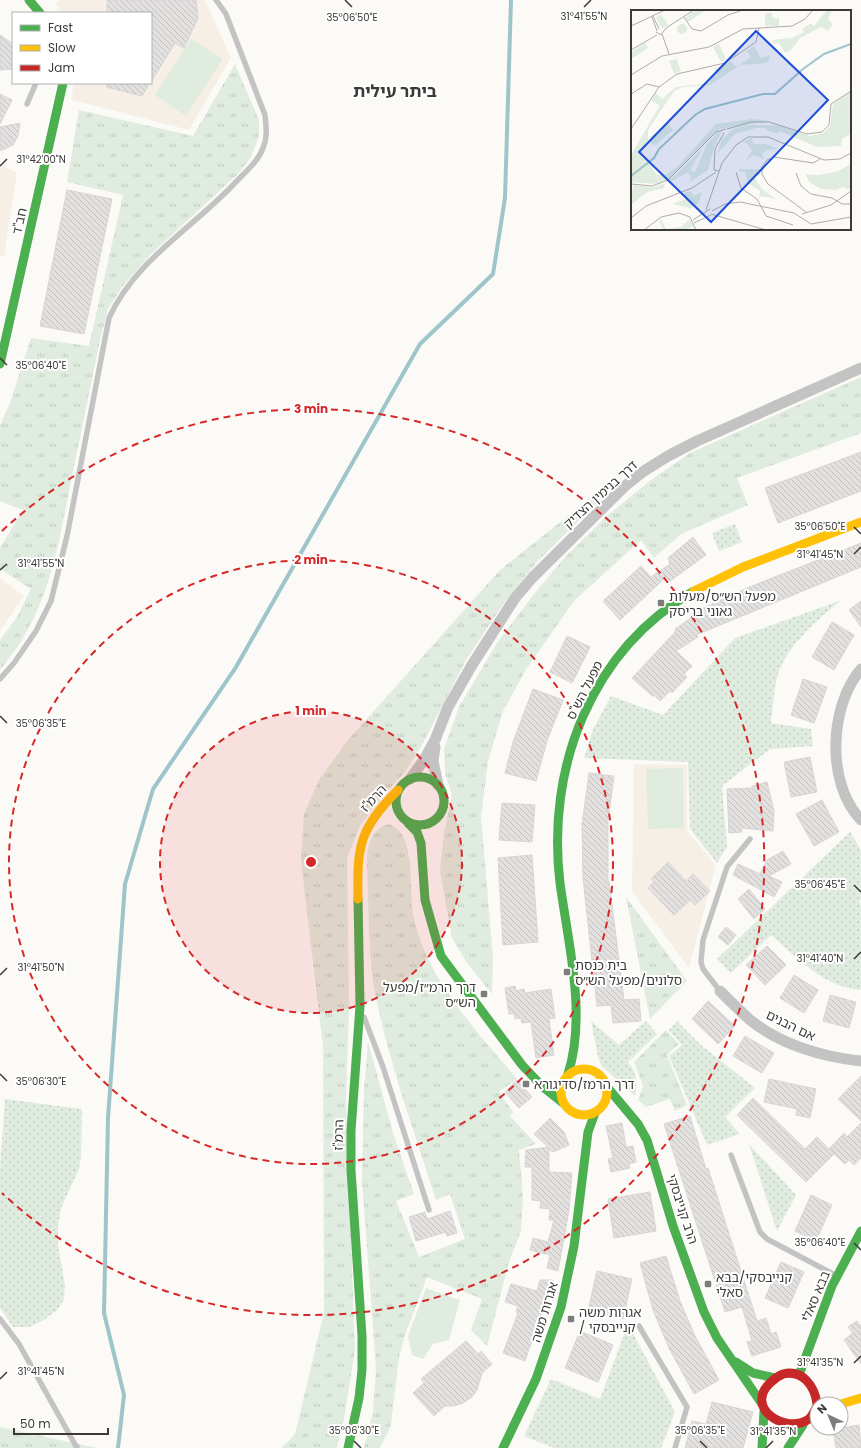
<svg xmlns="http://www.w3.org/2000/svg" width="861" height="1448" font-family="Poppins,'Noto Sans Hebrew',sans-serif">
  <style>
    .built { fill: #f6efe6 }
    .grass { fill: url(#grass-tufts) }
    .park { fill: url(#park-dots) }
    .pitch { fill: #e0ecdf }
    .lines { fill: none; stroke-linecap: round; stroke-linejoin: round }
    .stream { stroke: #9ec5c9; stroke-width: 4 }
    .building { fill: url(#building-back-hatch); stroke: #d8d5d5 }
    .lane { stroke: #c4c3c3; stroke-width: 5.5 }
    .street { stroke: #c4c3c3; stroke-width: 11 }
    .fast { stroke: #4caf50; stroke-width: 9 }
    .slow { stroke: #ffc107; stroke-width: 9 }
    .jam { stroke: #c62828; stroke-width: 9 }
    .ticks { fill: none; stroke: #3c3936; stroke-width: 1.5 }
    .ring { fill: none; stroke: #d62828; stroke-width: 2; stroke-dasharray: 7 5 }
    .poi-dot { fill: #7f7d7a; stroke: #fff; stroke-width: 1.5 }
    .labels { text-anchor: middle; stroke-width: 4; stroke-linejoin: round; paint-order: stroke }
    .street-label { font-size: 13px; fill: #3c3936; stroke: #fff }
    .poi-label { font-size: 13px; fill: #3c3936; stroke: #fff; text-anchor: start }
    .district-label { font-size: 17px; font-weight: bold; fill: #3c3936; stroke: #fff }
    .inset-river { fill: none; stroke: #9ec5c9; stroke-width: 2 }
    .inset-road { fill: none; stroke: #afadaa; stroke-width: 1 }
    .view { fill: #1d4ed8; fill-opacity: 0.15; stroke: #1d4ed8; stroke-width: 2 }
    .inset-edge { fill: none; stroke: #3c3936; stroke-width: 2 }
    .ticks-label { font-size: 10px; text-anchor: middle; fill: #3c3936; stroke: #fff; stroke-width: 4; stroke-linejoin: round; paint-order: stroke }
    .centre { fill: #d62828; stroke: #fff; stroke-width: 2 }
    .ring-label { font-size: 12px; text-anchor: middle; font-weight: bold; fill: #d62828; stroke: #fff; stroke-width: 4; stroke-linejoin: round; paint-order: stroke }
  </style>
  <defs>
    <pattern id="grass-tufts" width="24" height="20" patternUnits="userSpaceOnUse"><rect width="24" height="20" fill="#e0ecdf"/><path d="M3 7l-1-3M5 7V3M7 7l1-3M15 17l-1-3M17 17v-4M19 17l1-3" fill="none" stroke="#c1cbc0"/></pattern>
    <pattern id="park-dots" width="8" height="8" patternUnits="userSpaceOnUse"><rect width="8" height="8" fill="#e0ecdf"/><path d="M2 2h.1M6 6h.1" fill="none" stroke="#c1cbc0" stroke-width="1.8" stroke-linecap="round"/></pattern>
    <pattern id="building-back-hatch" width="6" height="6" patternUnits="userSpaceOnUse"><rect width="6" height="6" fill="#e3e1e0"/><path d="M-1 5l2 2M0 0l6 6M5-1l2 2" fill="none" stroke="#c4c2c1"/></pattern>
  </defs>
  <rect width="100%" height="100%" fill="#fcfaf7"/>
  <path class="built" d="M60 0H205L231 58 189 130 72 100 73 83H151V13H61L56 4Z
    M0 164 17 173 4 257 0 256Z
    M0 578 24 596 0 631Z
    M634 764 687 765V831L716 865 689 968 632 891Z"/>
  <path class="grass" d="M235 64 259 120V136L251 157 238 174 150 255 122 287 108 309 101 336C91 383 82 429 72 476 58 547 49 613 0 670V640L17 617 31 589 0 569V548L23 510 0 501V425L10 403 31 338 89 346 123 195 67 182 79 110 193 136Z
    M861 377V433L737 478 748 505 681 534 654 558 641 540 574 601 527 668 503 711 488 761 481 816 493 957 492 994 467 963 452 938 440 871 444 833 452 795 445 773 444 749 459 707 497 643 534 594 565 557 608 515 651 480 690 453Z
    M622 478 537 562 504 603 466 660 422 745 405 772 379 800 360 826 347 858 349 1009 346 1100 355 1350 344 1419 337 1448H281L295 1434 324 1313 323 1047 301 860 304 814 319 780 348 740 500 570 598 492Z
    M389 824C418 834 408 894 414 919 429 982 476 1030 517 1079L499 1092 513 1112 510 1116 536 1144 519 1150 523 1195 521 1231 509 1262 487 1346 471 1330 482 1299 427 1277 405 1335 399 1357 391 1425 380 1448H364L373 1411 376 1368 362 1181 364 1089 368 1042 394 1136 414 1194 396 1201 419 1257 465 1239 450 1194 436 1200C414 1131 389 1063 375 993 369 960 369 926 368 893 368 869 360 832 389 824Z
    M626 897 687 981 650 1019Z
    M666 1030 679 1044 667 1055 687 1105 675 1111 670 1099 646 1107 638 1100 643 1086 634 1062Z
    M0 1407V1427L97 1448H0Z"/>
  <path class="park" d="M735 524 742 542 719 551 712 533Z
    M842 600C818 619 791 642 779 671 774 685 773 709 771 723L811 729 813 746 770 749 722 786 727 847 717 863 690 829 688 762 584 758 593 729 611 696 663 715 735 638Z
    M850 832 861 850V899L859 902 861 904V990C825 988 796 957 771 935L731 973 717 959Z
    M591 1021 619 1045 646 1021 657 1034 628 1062C637 1074 638 1082 635 1096L602 1066 598 1057Z
    M677 1021 701 1045 755 1088 725 1117 740 1134 707 1145 669 1056 682 1045 669 1030Z
    M5 1099 82 1109 81 1157 79 1169 61 1208 58 1226V1245L65 1286 64 1299 58 1309 44 1320 29 1327H13L0 1308V1168Z
    M749 1144 796 1195 777 1231Z
    M628 1324 675 1412 661 1448H554L524 1436 551 1379 600 1399Z"/>
  <path class="pitch" d="M191 39 223 59 186 116 155 95Z
    M683 768 684 828 648 829 646 769Z
    M426 1288 460 1300 449 1340 433 1344 423 1359 412 1355 408 1336Z"/>
  <g class="lines">
    <path class="stream" d="M118 1448 124 1395 104 1313 108 1118 125 884 153 789 236 667 420 344 493 274 505 198 511 0"/>
  </g>
  <path class="building" d="M107 0H196L198 18 184 48 175 43 151 82V13H107Z
    M0 35 13 44V69L0 70Z
    M107 83H150L142 96 106 87Z
    M0 94 12 100 0 124Z
    M20 123 18 136 13 145 0 151V127Z
    M67 190 112 199 84 334 40 326Z
    M861 452V491L778 523 765 488Z
    M693 537 706 555 670 581 666 577 620 620 603 601 641 566 651 577 670 564 668 558Z
    M861 543V567L696 635 698 637 676 651 692 666 684 674 687 677 672 693 670 691 660 701 654 695 652 696 632 678 676 631 675 629 700 612 699 610 747 588Z
    M861 601V627L849 610Z
    M832 622 854 635 834 670 812 657Z
    M567 636 590 647 572 683 550 672Z
    M803 679 827 687 814 723 791 715Z
    M533 689 563 700 547 741 536 781 505 773 513 742Z
    M810 757 817 792 791 797 784 762Z
    M589 773 614 776 608 820V881H609L624 1000 639 999 641 1021 613 1023 611 1005 597 1006 583 878 582 824Z
    M767 782 774 811 773 831 741 828 742 832 729 833 727 789 753 788 752 786Z
    M822 800 839 832 814 846 796 814Z
    M502 803 535 805 532 842 499 840Z
    M783 851 791 864 769 876 782 882 774 897 733 875 738 864 760 874 767 860Z
    M532 855 538 942 503 945 498 858Z
    M668 862 686 881 693 874 710 891 695 905 690 900 674 915 648 888 654 882 651 879Z
    M749 889 765 909 754 919 738 899Z
    M726 927 736 935 728 945 718 937Z
    M767 946 786 965 765 985 746 965Z
    M794 975 818 990 804 1013 780 998Z
    M515 986 516 991 524 989 525 993 551 989 555 1018 549 1019 554 1055 536 1058 531 1022 522 1023 521 1018 515 1019 514 1014H509L505 988Z
    M830 995 856 1002 849 1028 823 1021Z
    M708 1001 735 1026 718 1044 692 1019Z
    M745 1036 774 1053 762 1073 733 1056Z
    M861 1076V1121L838 1099Z
    M769 1079 816 1089 810 1118 796 1115 797 1109 764 1102Z
    M517 1080 532 1097 519 1108 505 1092Z
    M753 1098 805 1149 817 1137 829 1149 844 1133 847 1137 861 1123V1158L854 1165 849 1160 845 1164 830 1150 834 1154 806 1182 737 1115Z
    M690 1116 706 1169 708 1168 757 1321 766 1318 771 1334 776 1332 781 1347 752 1356 747 1342 752 1341 742 1307 725 1312 664 1124Z
    M550 1118 564 1132 569 1145 553 1152 549 1149V1172L572 1173 569 1210 558 1271 547 1268 550 1255 530 1250 533 1238 548 1242 554 1220H549L550 1209 540 1208 541 1201 532 1200V1167H525L526 1150 548 1147 534 1134Z
    M622 1123 626 1147 633 1146 636 1162 629 1164 630 1168 611 1172 608 1159 613 1158 606 1126Z
    M650 1192 656 1231 614 1238 608 1199Z
    M811 1195 832 1205 816 1241 795 1231Z
    M450 1211 457 1233 447 1236 446 1232 416 1241 409 1217 425 1212 427 1219Z
    M666 1256 680 1301 695 1336 719 1380 694 1394 669 1348 653 1310 640 1263Z
    M781 1262 804 1272 788 1308 765 1298Z
    M597 1271 632 1279 623 1319 588 1311Z
    M540 1280H553L525 1361 503 1353 518 1313 516 1312 518 1306 505 1302 511 1284 537 1291Z
    M857 1321 861 1326V1364L844 1340 853 1333 848 1327Z
    M580 1331 613 1345 598 1382 565 1368Z
    M466 1341 478 1354 481 1351 492 1364 482 1373 477 1390 472 1397 463 1403 453 1406H445L434 1416 413 1393 424 1383 421 1379Z
    M712 1402 753 1412 743 1448H685L692 1421 706 1424Z
    M859 1425 861 1448H836L833 1429Z"/>
  <g class="lines">
    <path class="lane" d="M27 104 36 83
      M0 679 14 663 36 631 51 601 67 536 109 318C134 262 191 229 233 185 243 174 258 162 263 148 268 137 266 126 265 115L226 14 216 0
      M720 991 703 969 701 962 703 940 727 867 750 839
      M364 1017 383 1067 429 1210
      M731 1155 760 1232 767 1239 835 1275
      M0 1319 19 1344 77 1448
      M639 1326 687 1407 675 1448"/>
    <path class="street" d="M861 669C829 706 826 784 861 820
      M435 747 433 761 438 785
      M410 779 424 760 435 740 448 707 472 665 515 598 532 578 625 486 644 471 668 456 697 441 861 368
      M720 991C729 1000 739 1010 749 1019 779 1044 822 1057 861 1061"/>
    <path class="fast" d="M29 0 40 13
      M0 364 63 83
      M396 801a24 24 0 1 1 48 0a24 24 0 1 1-48 0Z
      M408 823 417 832 421 843 425 900 441 956 522 1065 543 1087 563 1103
      M568 1074C587 1015 568 943 560 883 546 768 591 650 694 591
      M607 1087 638 1124 647 1140 673 1226 704 1312 717 1338 762 1404
      M736 1362 753 1373 775 1378
      M799 1375 832 1286 861 1231
      M348 1448 359 1398 362 1370V1336L351 1170V1131L360 1006 358 899
      M503 1448 536 1379 561 1307 574 1246 588 1132 595 1113
      M762 1448 764 1411
      M788 1448 803 1425"/>
    <path class="slow" d="M694 591 743 567 861 522
      M358 899C357 846 359 829 398 790
      M561 1092a23 23 0 1 1 46 0a23 23 0 1 1-46 0Z
      M841 1404 861 1398"/>
    <path class="jam" d="M817 1404C815 1387 803 1369 783 1374 778 1376 774 1379 770 1383 744 1408 786 1435 809 1419 812 1416 815 1410 817 1406"/>
  </g>
  <path class="ticks" d="M345 0 352 7M584 7 591 0M0 166 7 159M0 358 7 365M854 527 861 534M854 554 861 547M0 570 7 564M0 716 7 723M854 885 861 892M854 959 861 952M0 975 7 968M0 1074 7 1081M854 1243 861 1250M854 1363 861 1356M0 1379 7 1372M354 1441 361 1448M700 1441 707 1448M766 1448 773 1441"/>
  <circle cx="311" cy="862" r="151" fill="#d62828" fill-opacity=".12"/>
  <g class="ring">
    <circle cx="311" cy="862" r="151"/>
    <circle cx="311" cy="862" r="302"/>
    <path d="M2 531A453 453 0 1 1 2 1193"/>
  </g>
  <g class="poi-dot">
    <rect x="657" y="599" width="8" height="8" rx="2"/>
    <rect x="563" y="968" width="8" height="8" rx="2"/>
    <rect x="480" y="990" width="8" height="8" rx="2"/>
    <rect x="522" y="1080" width="8" height="8" rx="2"/>
    <rect x="704" y="1280" width="8" height="8" rx="2"/>
    <rect x="567" y="1315" width="8" height="8" rx="2"/>
  </g>
  <g class="labels">
    <g class="street-label">
      <text transform="translate(19 221) rotate(-77)" y="5">חב"ד</text>
      <text transform="translate(600 494) rotate(-42)" y="5">דרך בנימין הצדיק</text>
      <text transform="translate(584 690) rotate(-63)" y="5">מפעל הש"ס</text>
      <text transform="translate(373 798) rotate(-48)" y="5">הרמ"ז</text>
      <text transform="translate(791 1025) rotate(26)" y="5">אם הבנים</text>
      <text transform="translate(338 1135) rotate(-89)" y="5">הרמ"ז</text>
      <text transform="translate(683 1209) rotate(72)" y="5">הרב קנייבסקי</text>
      <text transform="translate(815 1296) rotate(-67)" y="5">בבא סאלי</text>
      <text transform="translate(544 1312) rotate(-73)" y="5">אגרות משה</text>
    </g>
    <g class="poi-label">
      <text x="669" y="601">מפעל הש״ס/מעלות<tspan x="669" dy="15">גאוני בריסק</tspan></text>
      <text x="575" y="970">בית כנסת<tspan x="575" dy="15">סלונים/מפעל הש״ס</tspan></text>
      <text x="476" y="992" text-anchor="end">דרך הרמ״ז/מפעל<tspan x="476" dy="15">הש״ס</tspan></text>
      <text x="534" y="1089">דרך הרמז/סדיגורא</text>
      <text x="716" y="1282">קנייבסקי/בבא<tspan x="716" dy="15">סאלי</tspan></text>
      <text x="579" y="1317">אגרות משה<tspan x="579" dy="15">/ קנייבסקי</tspan></text>
    </g>
    <g class="district-label">
      <text x="395" y="97">ביתר עילית</text>
    </g>
  </g>
  <g transform="translate(631 10)">
    <rect width="220" height="220" fill="#fcfaf7"/>
    <path d="M46 19a5 5 0 1 1 10 0a5 5 0 1 1-10 0ZM123 36 130 48 140 45 136 53 109 55 79 75 52 77 43 81 17 120V132L10 140 26 165H34L46 157 85 114 121 109 139 111 88 119 39 168 25 174 0 172V145L35 85 45 77 80 73 79 67 86 65 83 59 100 51 105 57 120 47 116 41ZM220 81V124L211 129 210 136 186 137 148 121 147 124 135 120V118H125L104 124 86 144 91 129 102 119 115 115H146L179 126 193 123 199 116 202 94ZM91 121 83 138 77 160 57 173 60 168 57 162 33 175 34 178 16 182 0 195 2 175 22 177 36 173 72 138 59 160 64 162 76 134 87 122Z" fill="#e0ecdf"/>
    <path d="M65 0H75L57 12 55 7ZM196 0H201L197 9 202 14 197 21 190 17 169 28 160 40 154 43 148 33 143 34 141 30 161 28 173 22 171 19 180 13 183 16ZM134 3H141L142 8H148V16H134ZM30 4 37 15 31 18 25 8ZM14 33 17 38 0 49V42ZM88 34 95 49 90 52 82 37ZM44 45 50 61 43 64 38 51 45 49ZM25 83 31 89 36 86 29 96 20 90ZM37 113 42 120 25 135 20 134 19 127ZM120 128 123 134H135L147 139 136 140 131 144 133 149 122 145 115 151 121 140 113 131ZM220 154V177L217 180 213 177 205 180 190 179 179 173 174 164 186 165 205 162ZM108 159H129V165L124 166 125 170 131 179 145 189 130 186 128 189 129 181 117 173 114 162 108 161ZM60 181 62 186 71 182 67 194 59 198 41 194 55 189 53 183ZM30 209 35 219 50 217 59 209 62 216 55 220H32L28 210Z" fill="#e0ecdf"/>
    <path class="inset-river" d="M0 166 23 148 28 139 64 105 74 99 132 84H144L172 59 193 44 220 34"/>
    <path class="inset-road" d="M127 0H152M22 6 28 19M21 7 26 21M53 7 61 19 70 21 97 5 112 0M0 16 34 0M25 22 30 25 35 18 63 0M31 24 38 44M0 40 26 25M0 65 31 46 78 37 112 19 161 16 174 9 182 0M0 84 16 74 28 77M0 119 28 77 46 64 94 53 125 32 128 18M96 119 120 112H138L176 124 191 122 198 115 200 94 220 81M88 161 83 160 84 139 93 123M105 162 110 178 126 189 135 206 162 215M165 163 170 176 180 184 201 188 211 194H220M0 174 21 176 37 170 85 122 95 119M75 200 91 153 105 135 117 127H137L193 150 209 149 220 143M81 201 94 194 109 192 163 203 180 214 220 207M175 202 137 174 131 164V157L136 150 143 147 182 153 189 149M80 204 135 220M171 204 200 195 220 181M0 208 15 196 61 178 85 162M62 210 79 199M63 213 80 205M13 220 30 207 48 203 59 207 65 220"/>
    <path class="view" d="M125 21 197 90 80 212 8 142Z"/>
    <rect width="220" height="220" class="inset-edge"/>
  </g>
  <g class="ticks-label">
    <text x="584" y="20">31°41'55"N</text>
    <text x="352" y="21">35°06'50"E</text>
    <text x="41" y="163">31°42'00"N</text>
    <text x="41" y="369">35°06'40"E</text>
    <text x="820" y="530">35°06'50"E</text>
    <text x="820" y="558">31°41'45"N</text>
    <text x="41" y="567">31°41'55"N</text>
    <text x="41" y="727">35°06'35"E</text>
    <text x="820" y="888">35°06'45"E</text>
    <text x="820" y="962">31°41'40"N</text>
    <text x="41" y="971">31°41'50"N</text>
    <text x="41" y="1085">35°06'30"E</text>
    <text x="820" y="1246">35°06'40"E</text>
    <text x="820" y="1366">31°41'35"N</text>
    <text x="41" y="1375">31°41'45"N</text>
    <text x="354" y="1434">35°06'30"E</text>
    <text x="700" y="1434">35°06'35"E</text>
    <text x="773" y="1435">31°41'35"N</text>
  </g>
  <circle cx="311" cy="862" r="6" class="centre"/>
  <g class="ring-label">
    <text x="311" y="413">3 min</text>
    <text x="311" y="564">2 min</text>
    <text x="311" y="715">1 min</text>
  </g>
  <rect x="12" y="12" width="140" height="72" fill="#ffffff" stroke="#b1b0af"/>
  <rect x="20" y="25" width="20" height="6" fill="#4caf50" stroke="#b1b0af"/>
  <text x="48" y="32" font-size="12" fill="#3c3936">Fast</text>
  <rect x="20" y="45" width="20" height="6" fill="#ffc107" stroke="#b1b0af"/>
  <text x="48" y="52" font-size="12" fill="#3c3936">Slow</text>
  <rect x="20" y="65" width="20" height="6" fill="#c62828" stroke="#b1b0af"/>
  <text x="48" y="72" font-size="12" fill="#3c3936">Jam</text>
  <g transform="translate(829 1416) rotate(316)"><circle r="19" fill="#ffffff" stroke="#b1b0af"/>
  <path d="M0-3L7 15L0 10L-7 15Z" fill="#7f7d7a"/>
  <text y="-6" font-size="11" font-weight="bold" text-anchor="middle" fill="#3c3936">N</text>
  </g>
  <path d="M14 1428v6h94v-6" fill="none" stroke="#3c3936" stroke-width="2"/>
  <text x="20" y="1428" font-size="12" fill="#3c3936" stroke="#ffffff" stroke-width="3" paint-order="stroke">50 m</text>
</svg>
